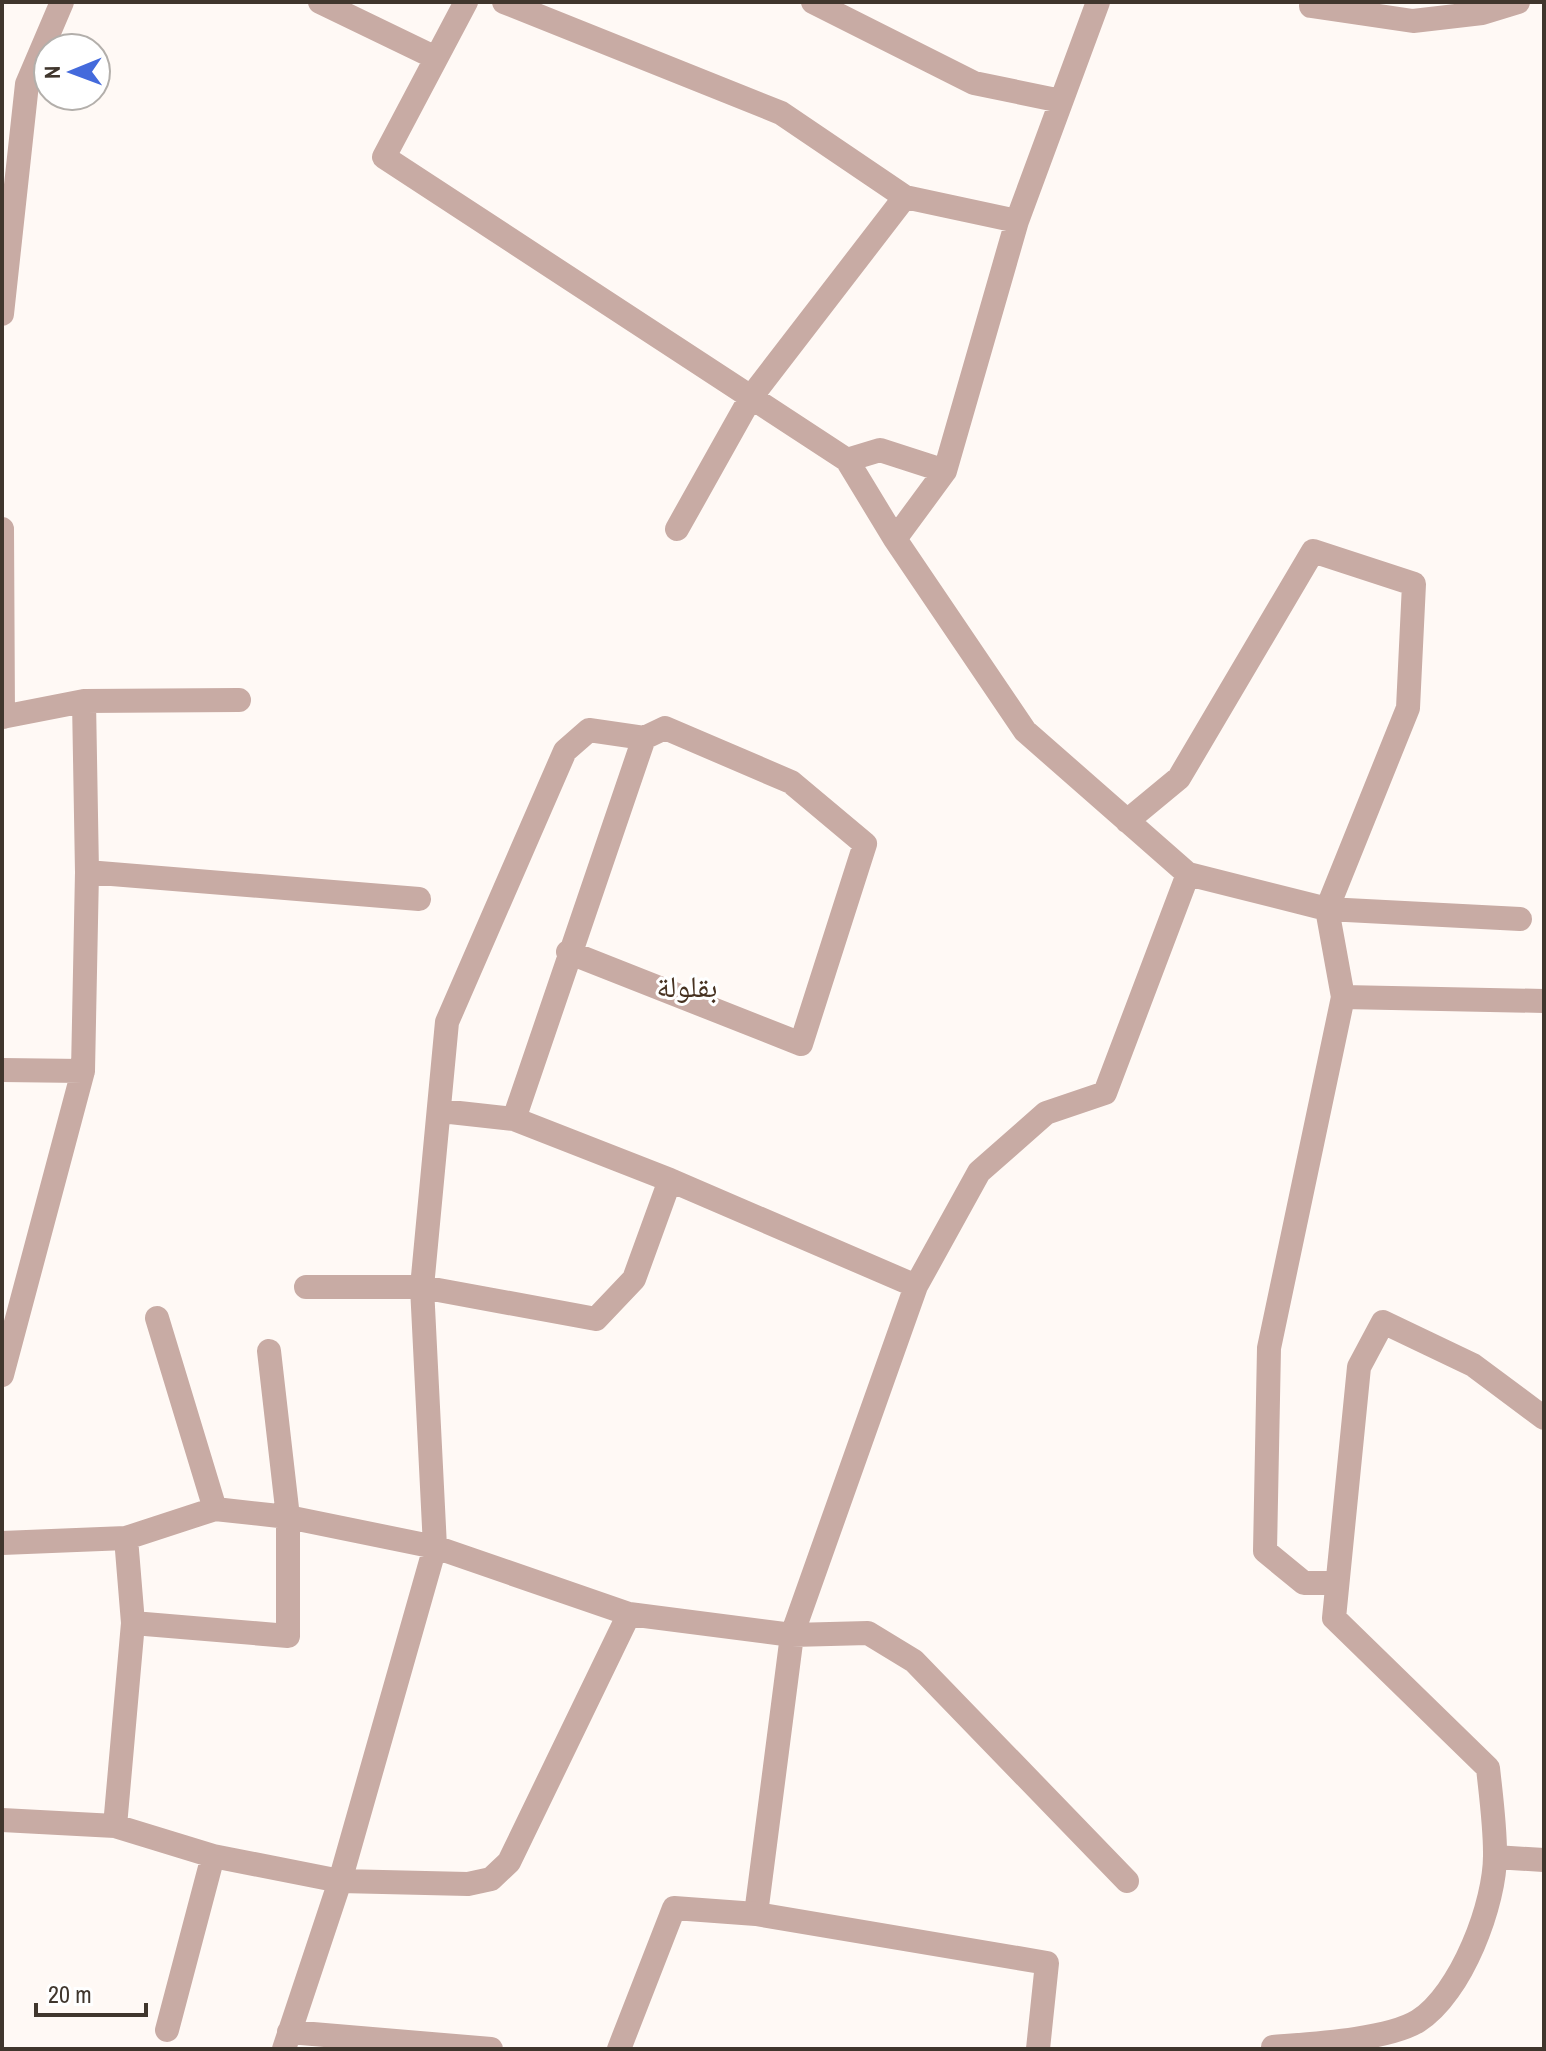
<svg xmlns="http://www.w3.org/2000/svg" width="1546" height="2051" font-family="'Archivo Narrow','Noto Naskh Arabic',sans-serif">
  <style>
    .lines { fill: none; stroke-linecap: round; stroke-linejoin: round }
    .street { stroke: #c8aba4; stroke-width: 24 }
    .labels { text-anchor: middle; stroke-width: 6; stroke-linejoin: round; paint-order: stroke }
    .quarter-label { font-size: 30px; fill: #473221; stroke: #fff }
  </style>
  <rect width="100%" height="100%" fill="#fff9f5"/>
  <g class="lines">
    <path class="street" d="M320 2 436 58
      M466 2 384 157 847 460 895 539 1025 731 1188 874 1327 909 1520 919
      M504 2 781 113 905 197 1017 221
      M813 2 974 83 1061 101
      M1311 6 1413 21 1482 13 1518 2
      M2 314 27 84 62 2
      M847 460 880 450 945 471
      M2 529 3 717
      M677 529 751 397 905 197
      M895 539 945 471 1017 221 1098 2
      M2 717 84 701 239 700
      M1127 821 1179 778 1313 551 1414 584 1408 708 1327 909 1343 997 1269 1348 1265 1551 1304 1583H1336
      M87 872 419 899
      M1343 997 1544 1001
      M2 1070 83 1071
      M441 1111 514 1119 670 1180 916 1286
      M514 1119 644 738
      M306 1287H422L596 1319 634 1279 670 1180
      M157 1318 215 1509
      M2 1375 83 1071 87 872 84 701
      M2 1543 126 1538 215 1509 288 1517 435 1547 629 1614 792 1635 868 1633 914 1661 1127 1881
      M133 1623 288 1636V1517L269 1351
      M2 1820 115 1826 213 1856 340 1881 468 1884 491 1879 509 1862 629 1614
      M115 1826 133 1623 126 1538
      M1495 1857 1544 1860
      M756 1914 792 1635 916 1286 979 1172 1046 1113 1105 1093 1188 874
      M167 2030 213 1856
      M289 2032 491 2049
      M1273 2047C1310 2044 1387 2040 1418 2021 1461 1994 1496 1903 1495 1853 1495 1825 1491 1796 1488 1768L1334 1618 1359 1367 1383 1322 1473 1365 1544 1418
      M284 2049 340 1881 435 1547 422 1287 447 1022 565 751 589 730 644 738 665 728 791 782 865 844 801 1044 568 952
      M619 2049 674 1908 756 1914 1047 1963 1038 2049"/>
  </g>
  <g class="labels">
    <g class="quarter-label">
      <text x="687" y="997">بقلولة</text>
    </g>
  </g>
  <rect width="1546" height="2051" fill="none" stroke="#40362d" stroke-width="8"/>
  <g transform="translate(72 72) rotate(269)"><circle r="38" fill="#ffffff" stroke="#b3afab" stroke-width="2"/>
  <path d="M0-6L14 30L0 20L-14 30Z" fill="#446adc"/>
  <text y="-12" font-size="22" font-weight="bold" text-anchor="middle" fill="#40362d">N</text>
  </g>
  <path d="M36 2003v12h110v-12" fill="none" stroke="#40362d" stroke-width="4"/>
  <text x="48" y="2003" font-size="24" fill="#40362d" stroke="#ffffff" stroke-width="6" paint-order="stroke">20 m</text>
</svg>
